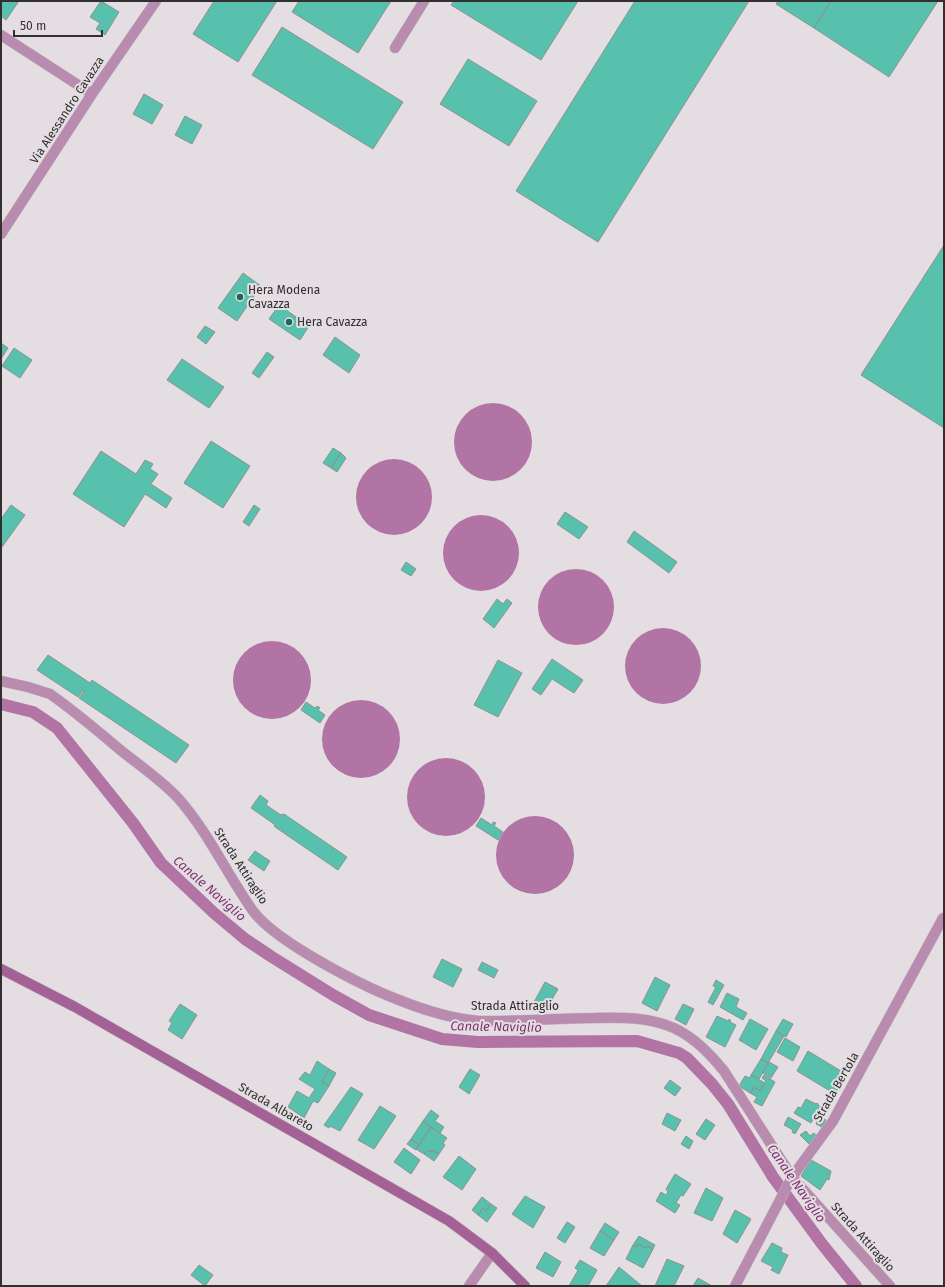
<svg xmlns="http://www.w3.org/2000/svg" width="945" height="1287" font-family="'Fira Sans',sans-serif">
  <style>
    .water { fill: #b274a5 }
    .lines { fill: none; stroke-linecap: round; stroke-linejoin: round }
    .canal { stroke: #b274a5; stroke-width: 12 }
    .building { fill: #57c1ae; stroke: #8b9391 }
    .street-casing { stroke: #c0babe; stroke-width: 11 }
    .secondary-casing { stroke: #c0babe; stroke-width: 11 }
    .street { stroke: #b98baf; stroke-width: 10 }
    .secondary { stroke: #a36196; stroke-width: 10 }
    .poi-dot { fill: #1e655a; stroke: #e4dde2; stroke-width: 1.5 }
    .labels { text-anchor: middle; stroke-width: 4; stroke-linejoin: round; paint-order: stroke }
    .street-label { font-size: 12px; fill: #312f30; stroke: #e4dde2 }
    .poi-label { font-size: 12px; fill: #312f30; stroke: #e4dde2; text-anchor: start }
    .water-label { font-size: 13px; font-style: italic; fill: #7e3271; stroke: #e4dde2 }
  </style>
  <rect width="100%" height="100%" fill="#e4dde2"/>
  <path class="water" d="M454 442a39 39 0 1 1 78 0a39 39 0 1 1-78 0Z
    M356 497a38 38 0 1 1 76 0a38 38 0 1 1-76 0Z
    M443 553a38 38 0 1 1 76 0a38 38 0 1 1-76 0Z
    M538 607a38 38 0 1 1 76 0a38 38 0 1 1-76 0Z
    M625 666a38 38 0 1 1 76 0a38 38 0 1 1-76 0Z
    M233 680a39 39 0 1 1 78 0a39 39 0 1 1-78 0Z
    M322 739a39 39 0 1 1 78 0a39 39 0 1 1-78 0Z
    M407 797a39 39 0 1 1 78 0a39 39 0 1 1-78 0Z
    M496 855a39 39 0 1 1 78 0a39 39 0 1 1-78 0Z"/>
  <g class="lines">
    <path class="canal" d="M1 704 33 712 57 728 133 823 161 863 214 913 245 939 272 957 333 995 369 1015 442 1039 478 1042 637 1041 679 1053 687 1058 712 1084 728 1104 773 1177 822 1244 856 1286"/>
  </g>
  <path class="building" d="M1 1H19L6 20 1 16Z
    M101 1 119 12 105 35 96 29 100 23 90 17Z
    M214 1H277L238 62 193 34Z
    M299 1H391L358 53 292 12Z
    M454 1H578L541 60 451 5Z
    M635 1H749L598 242 516 191Z
    M778 1H831L814 28 776 4Z
    M831 1H938L889 77 814 28Z
    M282 27 403 102 373 149 252 75Z
    M468 59 537 101 509 146 440 104Z
    M144 94 163 105 152 124 133 114Z
    M185 116 202 125 192 144 175 135Z
    M944 245V428L861 375Z
    M243 273 261 286 237 321 218 308Z
    M279 305 309 326 300 340 269 319Z
    M205 326 215 332 206 344 197 337Z
    M335 337 360 355 349 373 323 355Z
    M1 343 8 348 1 359Z
    M14 348 32 360 20 378 2 366Z
    M267 352 274 357 259 378 252 373Z
    M182 359 224 387 209 408 167 380Z
    M211 441 250 466 223 508 184 483Z
    M333 448 341 453 331 468 323 463Z
    M101 451 136 474 145 460 153 464 150 469 158 474 151 484 172 498 166 508 145 494 124 527 73 494Z
    M341 453 346 458 337 472 331 468Z
    M11 505 25 515 2 547 1 519Z
    M254 505 260 509 249 526 243 522Z
    M565 512 588 527 579 539 557 524Z
    M634 531 677 562 669 573 627 542Z
    M406 562 416 569 411 576 401 570Z
    M497 599 503 604 507 599 512 603 494 628 483 619Z
    M48 655 90 683 92 680 189 745 176 763 79 698 84 691 83 690 78 697 37 670Z
    M552 659 583 680 574 693 552 679 541 695 532 689Z
    M498 660 522 673 498 717 474 705Z
    M306 702 315 708 317 706 320 708 318 710 325 715 320 723 301 710Z
    M260 795 268 801 266 805 281 815 284 814 347 857 338 870 275 827 274 824 251 808Z
    M481 818 492 825 493 822 496 823 494 826 503 832 498 840 476 826Z
    M255 851 270 861 264 871 248 860Z
    M442 959 462 969 453 987 433 977Z
    M482 962 498 970 494 978 478 970Z
    M655 977 670 985 657 1011 642 1003Z
    M716 980 724 985 713 1005 708 1002 716 987 713 986Z
    M545 982 558 989 547 1008 534 1002Z
    M727 993 739 999 736 1007 747 1013 743 1020 720 1007Z
    M180 1004 197 1015 182 1039 168 1030 172 1023 169 1021Z
    M683 1004 694 1009 686 1025 675 1019Z
    M717 1016 728 1021 729 1019 731 1021 730 1022 736 1025 725 1047 706 1037Z
    M750 1019 768 1029 756 1050 739 1040Z
    M783 1019 793 1024 786 1037 776 1031Z
    M776 1031 784 1036 768 1063 761 1059Z
    M785 1038 800 1047 793 1061 777 1052Z
    M808 1051 846 1074 835 1094 797 1071Z
    M761 1059 768 1063 759 1079 751 1075Z
    M317 1061 329 1069 322 1082 329 1086 318 1103 313 1101 304 1118 288 1107 297 1091 309 1098 315 1089 299 1079 305 1072 310 1075Z
    M769 1062 778 1067 771 1078 763 1073Z
    M329 1069 336 1073 329 1086 322 1082Z
    M470 1069 480 1075 469 1094 459 1087Z
    M751 1075 765 1083 760 1091 754 1087 750 1093 739 1086 745 1076 750 1078Z
    M764 1075 775 1082 762 1106 754 1102 757 1097 750 1093 754 1087 760 1091 766 1081 762 1078Z
    M670 1080 681 1088 675 1096 664 1088Z
    M351 1087 363 1094 340 1131 330 1126 329 1128 324 1125Z
    M806 1099 816 1104 817 1103 820 1107 811 1123 794 1113 798 1107 801 1108Z
    M380 1106 396 1116 374 1149 358 1140Z
    M431 1110 439 1116 435 1121 444 1127 440 1133 423 1121Z
    M667 1113 681 1120 675 1131 662 1124Z
    M788 1117 801 1124 795 1134 792 1132 793 1130 784 1125Z
    M819 1117 826 1120 822 1127 816 1124Z
    M706 1119 715 1125 705 1140 696 1134Z
    M423 1121 431 1127 419 1145 411 1139Z
    M431 1127 447 1138 443 1143 445 1145 439 1154 432 1150 431 1152 427 1150 424 1154 416 1149Z
    M806 1131 810 1136 814 1133 817 1137 809 1144 800 1135Z
    M686 1136 693 1141 689 1149 681 1144Z
    M411 1139 419 1145 416 1150 407 1144Z
    M404 1148 420 1160 411 1174 394 1162Z
    M427 1150 431 1152 432 1150 439 1154 434 1161 424 1154Z
    M459 1156 476 1169 462 1190 443 1177Z
    M811 1160 831 1171 829 1180 827 1179 820 1190 801 1176Z
    M675 1174 691 1184 683 1196 681 1195 676 1203 680 1205 675 1213 656 1201 661 1192 666 1195 668 1192 666 1189Z
    M706 1188 723 1198 712 1221 694 1213Z
    M525 1196 545 1207 533 1228 512 1214Z
    M482 1197 491 1204 486 1211 483 1208 478 1215 472 1210Z
    M491 1204 497 1208 487 1222 478 1215 483 1208 486 1211Z
    M735 1210 751 1219 737 1243 723 1234Z
    M567 1222 575 1227 565 1243 557 1238Z
    M605 1223 619 1232 614 1240 600 1231Z
    M600 1231 614 1240 604 1256 590 1248Z
    M639 1236 655 1245 653 1249 647 1246 646 1248 638 1244 636 1247 633 1245Z
    M772 1243 782 1248 781 1252 788 1255 779 1274 771 1270 773 1267 761 1261Z
    M638 1244 646 1248 647 1246 653 1249 643 1268 626 1259 633 1245 636 1247Z
    M545 1252 561 1262 553 1277 536 1268Z
    M667 1259 684 1266 674 1286H655Z
    M580 1260 597 1270 588 1286H569L578 1270 575 1268Z
    M199 1265 213 1275 205 1286 191 1275Z
    M619 1267 642 1286H606Z
    M698 1278 712 1286H693Z"/>
  <g class="lines">
    <g class="street-casing">
      <path id="street" d="M1 35 92 94
        M395 48 424 1
        M1 234 92 94 156 1
        M1 681 28 687 50 694C76 712 100 733 124 753 142 767 162 781 178 798 208 832 227 874 253 911 276 942 362 986 399 1000 424 1010 451 1019 479 1021 517 1022 555 1018 594 1018 621 1017 649 1017 674 1028 695 1038 710 1054 724 1071L792 1177 890 1286
        M469 1286 492 1253
        M735 1286 792 1177 833 1121 943 918"/>
    </g>
    <g class="secondary-casing">
      <path id="secondary" d="M1 969 75 1007 449 1221 492 1253 525 1286"/>
    </g>
    <use href="#street" class="street"/>
    <use href="#secondary" class="secondary"/>
  </g>
  <g class="poi-dot">
    <circle cx="240" cy="297" r="4"/>
    <circle cx="289" cy="322" r="4"/>
  </g>
  <g class="labels">
    <g class="street-label">
      <text transform="translate(67 110) rotate(-57)" y="4">Via Alessandro Cavazza</text>
      <text transform="translate(241 866) rotate(57)" y="4">Strada Attiraglio</text>
      <text x="515" y="1010">Strada Attiraglio</text>
      <text transform="translate(836 1087) rotate(-60)" y="4">Strada Bertola</text>
      <text transform="translate(276 1107) rotate(30)" y="4">Strada Albareto</text>
      <text transform="translate(863 1237) rotate(48)" y="4">Strada Attiraglio</text>
    </g>
    <g class="poi-label">
      <text x="248" y="294">Hera Modena<tspan x="248" dy="14">Cavazza</tspan></text>
      <text x="297" y="326">Hera Cavazza</text>
    </g>
    <g class="water-label">
      <text transform="translate(210 888) rotate(41)" y="5">Canale Naviglio</text>
      <text transform="translate(496 1026) rotate(1)" y="5">Canale Naviglio</text>
      <text transform="translate(797 1183) rotate(55)" y="5">Canale Naviglio</text>
    </g>
  </g>
  <rect width="945" height="1287" fill="none" stroke="#312f30" stroke-width="4"/>
  <path d="M14 30v6h88v-6" fill="none" stroke="#312f30" stroke-width="2"/>
  <text x="20" y="30" font-size="12" fill="#312f30" stroke="#e4dde2" stroke-width="3" paint-order="stroke">50 m</text>
</svg>
